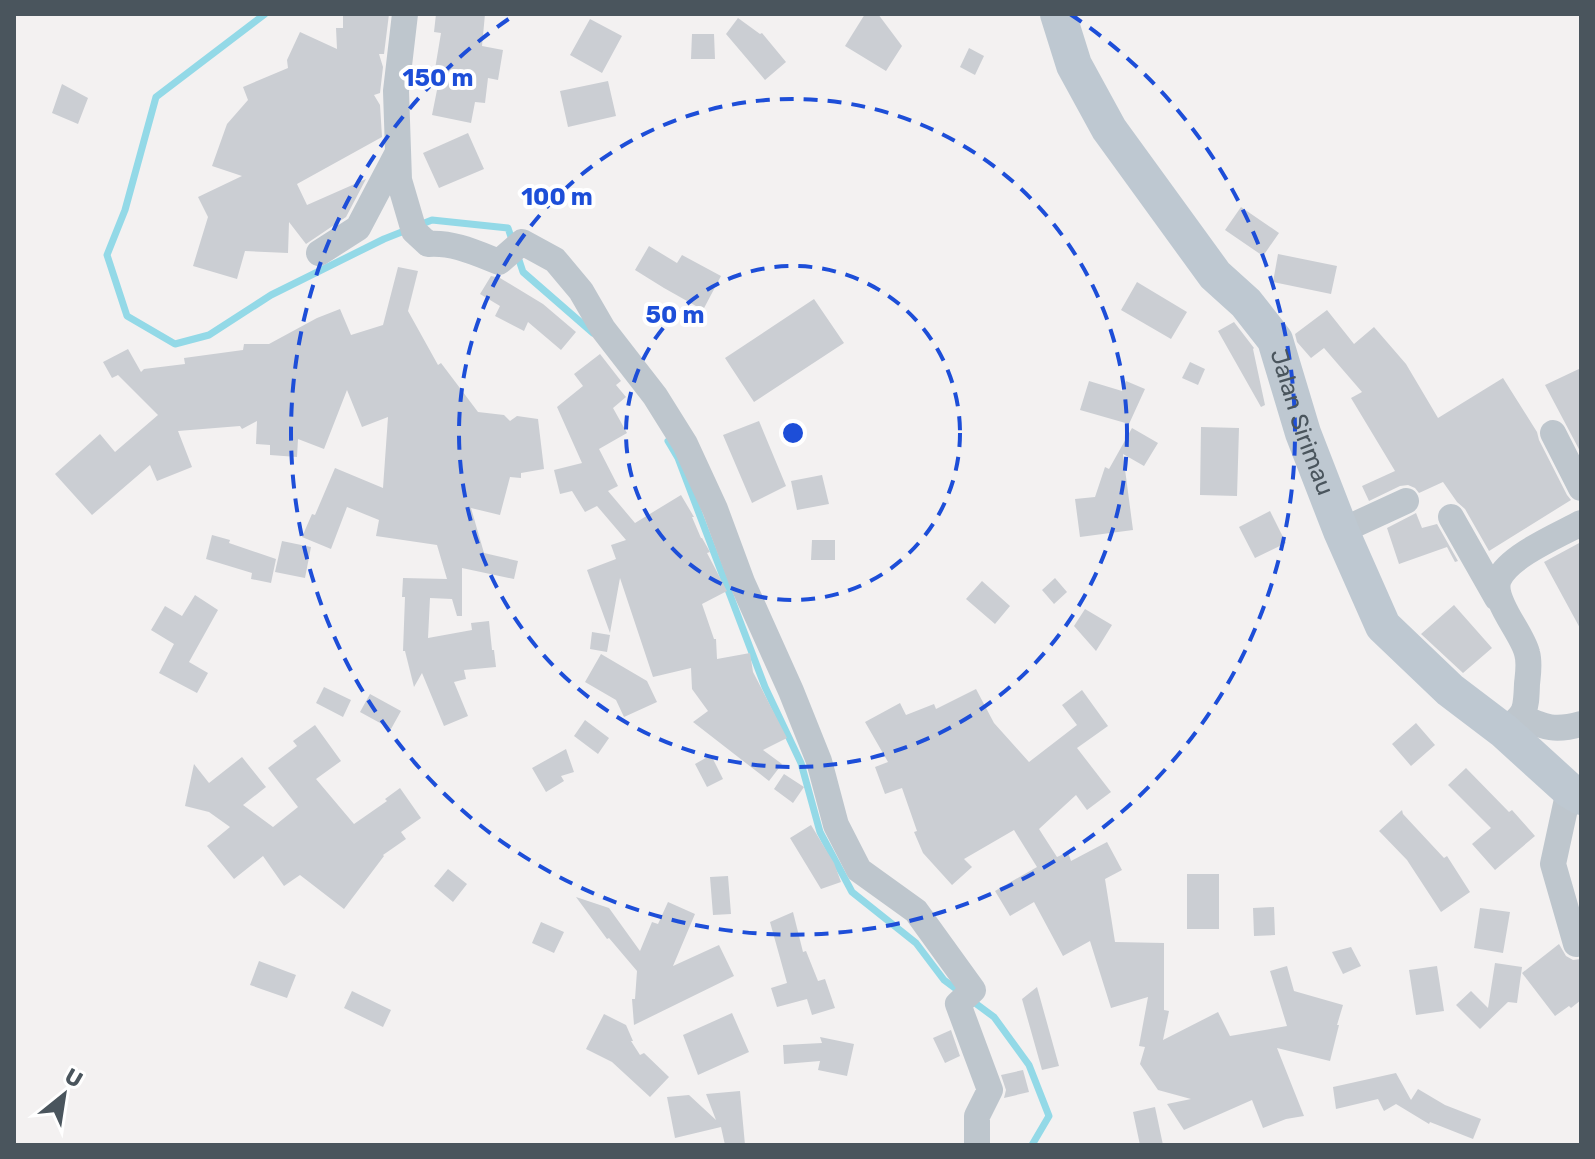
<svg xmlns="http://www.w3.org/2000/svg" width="1595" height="1159" font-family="Rubik,sans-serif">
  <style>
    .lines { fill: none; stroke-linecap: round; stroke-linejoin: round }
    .stream { stroke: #93d9e7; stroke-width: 7 }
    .building { fill: #cbced3 }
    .street { stroke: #bec6cd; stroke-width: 26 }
    .secondary { stroke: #bec8d1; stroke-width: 36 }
    .ring { fill: none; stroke: #1d4ed8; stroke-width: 4; stroke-dasharray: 14 10 }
    .labels { text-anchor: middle; stroke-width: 8; stroke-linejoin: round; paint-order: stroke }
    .street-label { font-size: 24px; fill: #4a555d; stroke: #fff }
    .centre { fill: #1d4ed8; stroke: #fff; stroke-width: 4 }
    .ring-label { font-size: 24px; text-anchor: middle; font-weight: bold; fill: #1d4ed8; stroke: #fff; stroke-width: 8; stroke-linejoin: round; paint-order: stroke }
  </style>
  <rect width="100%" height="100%" fill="#f3f1f1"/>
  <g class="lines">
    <path class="stream" d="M265 14 156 97 125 210 107 255 127 316 175 344 209 335 271 295 384 239 432 220 508 228 513 243
      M517 254 523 272 593 333
      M668 441 678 458 765 687 801 763 820 832 852 892 916 943 944 980 994 1017 1029 1065 1049 1116 1032 1145"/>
  </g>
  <path class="building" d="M343 14H389L384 54H379L383 67 380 93 374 95 380 105 382 137 297 184 307 205 366 179 346 217 306 244 289 222 288 253 245 251 237 279 193 266 208 217 198 197 242 176 212 166 227 124 248 100 243 87 288 68 287 60 300 32 337 49 336 28H343Z
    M436 14H485L482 46 503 50 498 80 488 78 485 103 475 102 471 123 432 115 441 70 435 69 441 33 434 32Z
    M865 14H878L902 46 886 71 845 46Z
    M738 18 760 34 762 33 786 62 765 80 726 34Z
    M590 19 622 36 602 73 570 55Z
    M692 34H714L715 59H691Z
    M969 48 984 56 975 75 960 67Z
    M608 81 616 116 568 127 560 91Z
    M62 84 88 98 78 124 52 113Z
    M468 133 484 169 439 188 423 153Z
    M1241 207 1279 233 1263 256 1225 230Z
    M649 246 677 263 682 255 721 276 703 310 664 288 635 270Z
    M1278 254 1337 266 1331 294 1273 282Z
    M398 267 418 271 408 311 438 365 441 363 478 412 504 415 510 421 517 416 538 419 544 469 521 473V478L510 477 500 515 471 508 484 553 518 561 514 579 462 568V616H457L452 599 430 598 428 638 472 630 471 623 489 621 492 650H494L496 667 464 670 466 679 454 682 468 716 444 726 422 673 414 687 405 651H403L405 597H402L403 578 447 579 437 545 376 536 379 520 347 507 331 549 302 537 312 514 315 515 335 468 383 488 388 417 362 427 347 390 324 449 298 439 297 457 270 455V445L256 444 257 421 242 429 240 426 178 431 192 467 157 481 150 465 92 515 55 474 100 434 115 452 158 415 118 375 112 378 103 362 128 349 141 372 144 369 185 364 184 358 243 350 244 344H269L317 318 340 309 351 335 383 325Z
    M491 276 500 278 543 304 576 332 561 350 528 322 524 331 495 316 500 306 480 294Z
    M1137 282 1187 312 1171 339 1121 310Z
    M814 299 844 343 754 402 725 358Z
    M1327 310 1354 344 1374 327 1406 364 1438 418 1503 378 1537 432 1539 440 1567 495 1571 500 1489 551 1465 509 1457 502 1443 482 1419 493 1415 488 1408 485 1400 486 1369 501 1362 486 1395 471 1351 398 1362 392 1324 348 1311 358 1297 342 1295 334Z
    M1234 322 1254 348 1253 349 1265 405 1261 407 1218 331Z
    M600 354 621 381 616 385 626 397 613 408 627 433 599 449 618 486 608 491 635 523 681 495 694 517H692L701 538H702L710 552 707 553 727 591 702 604 714 639H716L717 659 750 653 753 672 787 738 763 750 782 764 769 781 693 722 708 711 692 689 691 668 653 677 620 578 610 633 587 570 616 559 611 545 626 540 597 506 585 512 572 491 560 494 554 470 582 463 557 407 583 386 574 374Z
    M1190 362 1205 369 1198 385 1182 378Z
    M1581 368V453L1545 385Z
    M1089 381 1122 391 1126 381 1145 389 1129 424 1080 410Z
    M759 421 786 486 752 503 723 435Z
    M1201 427 1239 428 1237 496 1200 495Z
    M1132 428 1158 443 1144 466 1123 454 1133 530 1080 537 1075 499 1095 497 1105 467 1109 469Z
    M822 475 829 504 797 510 791 481Z
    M1270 511 1286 543 1255 558 1239 527Z
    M1416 513 1422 528 1437 524 1458 561 1455 562 1447 547 1399 564 1387 528Z
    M212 535 230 540 229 543 276 559 271 583 251 579 252 573 206 559Z
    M812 540H835V560H811Z
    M282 541 311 547 305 578 275 572Z
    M1581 542V630L1544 562Z
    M1055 578 1067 592 1054 604 1042 590Z
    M982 581 1010 606 995 624 966 599Z
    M195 595 218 610 189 662 208 673 197 693 159 673 174 644 151 630 165 606 182 616Z
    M1454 605 1492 648 1463 673 1421 634Z
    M1085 609 1112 625 1096 651 1074 626Z
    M592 632 610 635 607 652 590 649Z
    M601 654 647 681 657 702 624 717 616 700 585 682Z
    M324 687 351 700 343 717 316 703Z
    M976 689 994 723 1029 762 1077 725 1062 705 1082 690 1108 726 1077 748 1111 792 1087 810 1076 795 1039 829 1057 857 1068 852 1071 861 1107 842 1122 870 1105 879 1115 942 1164 943V1010L1169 1011 1163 1040 1218 1012 1230 1036 1287 1026 1270 971 1287 966 1294 991 1343 1005 1337 1025H1339L1330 1061 1277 1048 1304 1116 1286 1119 1263 1128 1252 1100 1184 1130 1167 1104 1191 1099 1158 1090 1140 1064 1145 1047 1139 1046 1148 997 1111 1008 1090 941 1063 956 1034 902 1010 916 995 891 1037 867 1014 830 964 859 972 867 952 885 923 853 914 832 917 831 902 788 885 794 875 767 888 762 865 722 900 703 906 715 934 704 936 709Z
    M370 694 401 711 391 729 360 712Z
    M585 720 609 738 598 754 574 736Z
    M1416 723 1435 745 1411 766 1392 744Z
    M315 725 341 761 316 779 354 824 387 801 385 799 400 788 421 818 401 832 406 839 383 855 384 856 344 909 300 875 284 886 263 856 234 879 207 846 230 827 209 812 185 806 194 764 209 783 242 757 266 787 243 805 273 827 298 807 268 768 297 746 293 741Z
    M566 749 574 772 561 776 564 781 546 792 532 768Z
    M711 755 723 779 707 787 695 764Z
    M1466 768 1509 812 1512 810 1535 836 1495 870 1472 844 1491 828 1448 785Z
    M784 774 804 787 793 803 774 789Z
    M1402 810 1403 814 1444 858 1447 856 1470 892 1441 912 1407 860 1379 831Z
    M811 825 834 863 841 882 821 889 790 838Z
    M448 869 467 884 453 902 434 886Z
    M1187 874H1219V929H1187Z
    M728 876 731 914 713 915 710 877Z
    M576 897 609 908 640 951 652 922 658 924 668 902 695 914 673 966 719 945 734 976 634 1025 632 999H635L637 971 609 938 607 939Z
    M1274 907 1275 935 1254 936 1253 908Z
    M1480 908 1510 912 1503 953 1474 948Z
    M793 912 803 952 806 951 818 981 825 979 835 1008 812 1015 807 999 777 1007 771 988 787 983 770 922Z
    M541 922 564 932 554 953 532 943Z
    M1559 944 1566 956 1573 960 1581 959V1000L1571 1008 1569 1006 1555 1016 1522 973Z
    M1351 947 1361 966 1343 974 1332 952Z
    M259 961 296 975 287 998 250 985Z
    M1495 963 1522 967 1517 1003 1508 1002 1480 1029 1456 1005 1471 991 1488 1008Z
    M1437 966 1444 1011 1416 1015 1409 970Z
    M1037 987 1059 1066 1042 1070 1022 999Z
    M352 991 391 1010 383 1027 344 1008Z
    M732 1013 749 1052 698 1075 683 1035Z
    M604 1014 626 1025 633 1041H631L640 1055 644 1053 669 1077 650 1097 612 1062 586 1049Z
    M951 1030 960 1056 945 1063 933 1038Z
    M820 1037 854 1044 847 1076 818 1070 820 1061 784 1064 783 1045 822 1043Z
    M1023 1070 1029 1092 1004 1098 1006 1090 1001 1075Z
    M1396 1073 1411 1100 1418 1089 1445 1105 1481 1119 1473 1139 1430 1122 1429 1124 1396 1104 1384 1111 1378 1099 1336 1109 1333 1087Z
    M740 1091 745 1145H725L721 1127 675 1138 667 1097 689 1095 716 1120 706 1094Z
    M1155 1107 1163 1145H1140L1133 1112Z"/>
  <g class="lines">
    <path class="street" d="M405 14 396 91 399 180 414 231 428 244C453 242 476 253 499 262L522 242 555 260 581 291 603 329 655 396 685 444 715 509 742 582 791 691 819 761 836 825 859 870 916 911 973 990 958 1004 990 1090 977 1116V1145
      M319 253 358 228 397 154
      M1553 433 1581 488
      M1451 517 1497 598 1498 594
      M1341 531 1406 501
      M1522 717C1544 728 1556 731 1581 724
      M1504 731C1526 713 1526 712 1527 684 1528 674 1530 663 1527 653 1522 632 1490 599 1499 579 1509 556 1559 535 1581 523
      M1569 790 1553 864 1576 944"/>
    <path class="secondary" id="s1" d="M1058 14 1074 65 1109 129 1215 275 1246 303 1275 340 1303 433 1341 531 1383 626 1450 690 1504 731 1569 790 1581 797"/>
  </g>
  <g class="ring">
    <circle cx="793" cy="433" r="167"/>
    <circle cx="793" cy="433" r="334"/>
    <path d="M1070 14A502 502 0 1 1 516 14"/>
  </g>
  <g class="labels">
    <g class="street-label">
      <text dy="8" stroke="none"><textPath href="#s1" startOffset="482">Jalan Sirimau</textPath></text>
    </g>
  </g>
  <circle cx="793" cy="433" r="12" class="centre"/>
  <g class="ring-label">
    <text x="438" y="86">150 m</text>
    <text x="557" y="205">100 m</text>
    <text x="675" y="323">50 m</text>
  </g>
  <rect width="1595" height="1159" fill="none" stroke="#4a555d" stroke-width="32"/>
  <g transform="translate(64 1095) rotate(30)" stroke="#ffffff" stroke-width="6" paint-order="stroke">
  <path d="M0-6L14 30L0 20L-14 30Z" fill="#4a555d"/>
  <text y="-12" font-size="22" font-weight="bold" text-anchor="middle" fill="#4a555d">U</text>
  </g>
</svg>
